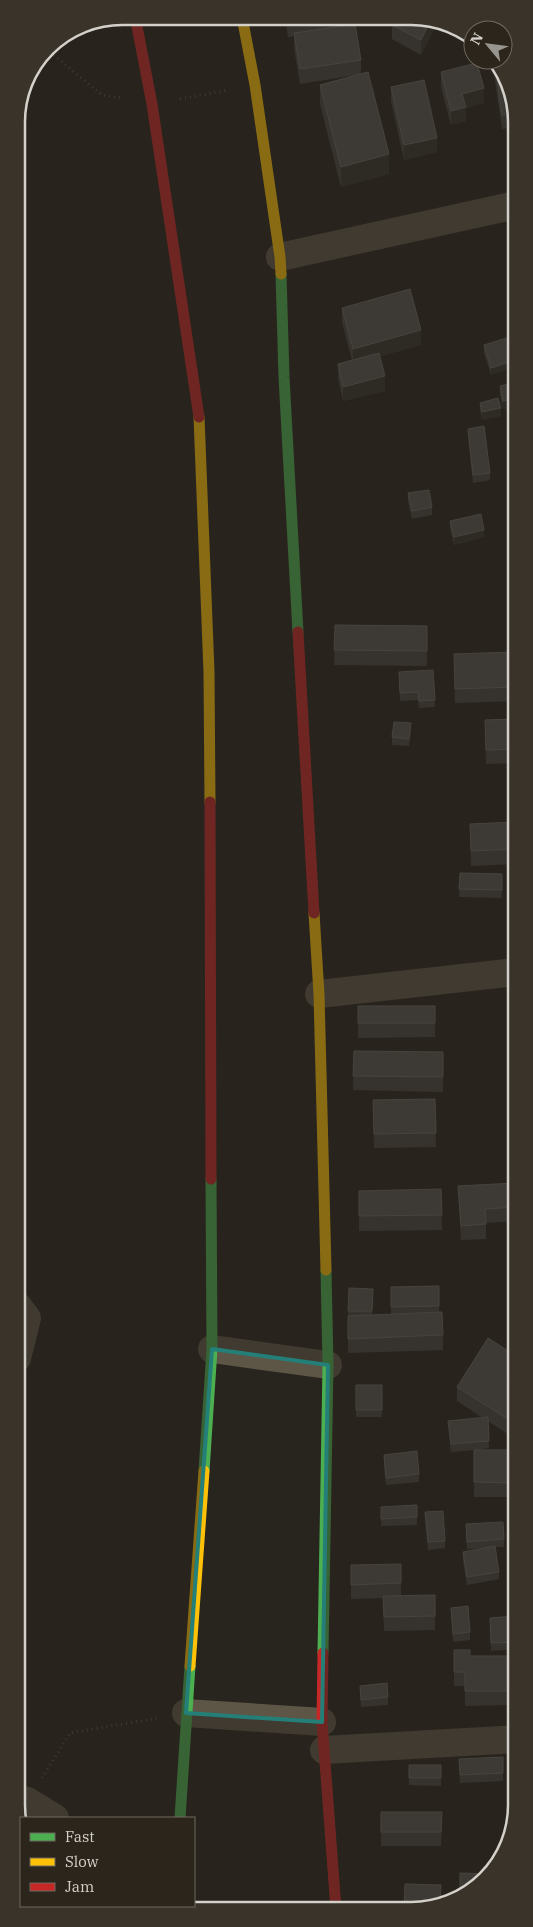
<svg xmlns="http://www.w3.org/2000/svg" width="533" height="1927" font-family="'IBM Plex Serif',serif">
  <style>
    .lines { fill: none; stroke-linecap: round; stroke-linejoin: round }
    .path { stroke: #595449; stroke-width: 3; stroke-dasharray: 1 4; stroke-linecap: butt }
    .street { stroke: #5d5647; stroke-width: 28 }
    .fast { stroke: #4caf50; stroke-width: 11 }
    .slow { stroke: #ffc107; stroke-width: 11 }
    .jam { stroke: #c62828; stroke-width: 11 }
    .wall { fill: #484543 }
    .shaded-wall { fill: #35322e }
    .building { fill: #585452; stroke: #6b6864 }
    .marked { fill: none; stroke: #237f77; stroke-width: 4; stroke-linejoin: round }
    .rim { fill: none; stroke: #d4d0ca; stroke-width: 2.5 }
  </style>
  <rect width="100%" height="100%" fill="#28241e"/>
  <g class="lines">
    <path class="path" d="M48 47 50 52 102 95 122 98
      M180 99 228 90
      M42 1778 70 1733 158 1718"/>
    <path class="street" d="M280 257 516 205
      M319 994 516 972
      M17 1305 27 1318 17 1358
      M212 1349 328 1365
      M186 1713 322 1722
      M324 1750 517 1739
      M17 1798 27 1801 55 1818"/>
    <path class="fast" d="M281 274 284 377 298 632
      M204 1471 212 1349 211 1179
      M323 1653 328 1365 326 1270
      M180 1818 190 1666
      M175 1906V1909"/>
    <path class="slow" d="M242 17 255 85 280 257 281 274
      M199 417 209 672 210 802
      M314 913 319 994 326 1270
      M190 1666 204 1471"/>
    <path class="jam" d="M135 16 152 104 199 417
      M298 632 314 913
      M210 802 211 1179
      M323 1653 322 1722 336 1909"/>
  </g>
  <path class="wall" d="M285 17 354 18V24L361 60V74L389 174 341 187 320 104V85L356 75 300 84 294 48V36L288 37Z
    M435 20V28L421 55 392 39V25Z
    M492 60 516 108V127L502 129Z
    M441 72 484 103 466 108V121L451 125 441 87Z
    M391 87 437 152 404 160 391 101Z
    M342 308 421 345 380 356 385 391 343 401 338 378V364L352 360 342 322Z
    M516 335 491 375 484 353V345Z
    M516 382V406L503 409 500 394V386Z
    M480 403 501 416 482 420 480 410Z
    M468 429 490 473V480L473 483 468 437Z
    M408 493 432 507V515L412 519 408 501Z
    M450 521 484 537 454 545 450 529Z
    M335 625 427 626V666L334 665Z
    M516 652V701L455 703 454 654Z
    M433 670 435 707 419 708 418 700 400 701 399 672Z
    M516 719V763L486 764 485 720Z
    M411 731 409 746 392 745V737Z
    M516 822V864L471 866 470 824Z
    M460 873 502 874V898L459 897Z
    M358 1006H435V1037L358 1038Z
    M354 1051 443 1052V1092L353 1090Z
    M435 1099 436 1147 374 1148 373 1100Z
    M516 1183V1221L486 1223V1239L461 1240 458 1186Z
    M441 1189 442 1230 359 1231V1191Z
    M439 1286V1312L443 1335V1350L348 1353V1311L373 1296 372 1315 391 1314V1287Z
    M516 1356V1373L511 1381 516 1385V1434L514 1438 488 1421 489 1448 477 1450H516V1497H474V1450L451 1452 448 1421 483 1418 457 1401V1387Z
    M356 1385H382V1417H356Z
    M384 1455 419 1474V1482L386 1485 384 1463Z
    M417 1505V1525L381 1526V1507Z
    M425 1512 445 1541V1548L428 1550Z
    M466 1524 504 1539V1547H495L499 1572V1579L467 1585 463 1560V1552L486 1548 467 1549Z
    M351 1565 401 1583V1596L435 1595V1630L384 1631 383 1598 351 1599Z
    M451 1608 470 1632V1640L453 1642Z
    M516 1616V1649L491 1651 490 1618Z
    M454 1650 470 1656H516V1682H514V1705L465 1706V1686H454Z
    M360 1686 388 1697V1705L361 1707Z
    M503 1757V1781L460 1783 459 1759Z
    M409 1765H441V1786L409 1785Z
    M381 1812H442L441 1846H381Z
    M490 1875 464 1897 460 1898V1892Z"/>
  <path class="shaded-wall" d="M432 18 435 20V28L421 55V40Z
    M484 88V103L466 108V121L451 125V111L462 94Z
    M437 138V152L404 160V145Z
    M389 154V174L341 187V167Z
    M421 330V345L353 364V349Z
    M516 360V367L491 375V368Z
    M385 376V391L343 401V387Z
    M516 398V406L503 409V401Z
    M501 408V416L482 420V412Z
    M484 530V537L454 545V537Z
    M516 1359V1373L505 1392V1377Z
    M516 1419V1434L514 1438V1423Z"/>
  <path class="building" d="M287 17 315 18 288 23Z
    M396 18H432L421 40 392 25Z
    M355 24 361 60 300 69 294 33Z
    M477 63 484 88 462 94 466 107 451 111 441 72Z
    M495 65 516 108V112L502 115Z
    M368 72 389 154 341 167 320 85Z
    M424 80 437 138 404 145 391 87Z
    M410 289 421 330 353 349 342 308Z
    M516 335V360L491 368 484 345Z
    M379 353 385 376 343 387 338 364Z
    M516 382V398L503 401 500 386Z
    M498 398 501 408 482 412 480 403Z
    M484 426 490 473 473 475 468 429Z
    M429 490 432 507 412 511 408 493Z
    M481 514 484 530 454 537 450 521Z
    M335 625 427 626V651L334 650Z
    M516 652V687L455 689 454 654Z
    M433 670 435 700 419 701 418 692 400 693 399 672Z
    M516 719V749L486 750 485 720Z
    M394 722 411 723 409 739 392 737Z
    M516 822V849L471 851 470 824Z
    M460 873 502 874V890L459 889Z
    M358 1006H435V1023H358Z
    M354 1051 443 1052V1077L353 1076Z
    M435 1099 436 1133 374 1134 373 1100Z
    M516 1183V1207L485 1209 486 1224 461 1226 458 1186Z
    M441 1189 442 1215 359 1216V1191Z
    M439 1286V1306L391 1307V1287Z
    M349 1288 373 1289 372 1311H348Z
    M442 1312 443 1335 348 1339V1316Z
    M488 1338 516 1356V1359L505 1377 516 1385V1419L514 1423 457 1387Z
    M356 1385H382V1410H356Z
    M488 1417 489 1441 451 1444 448 1421Z
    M474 1450H516V1483L474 1482Z
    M417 1451 419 1474 386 1478 384 1455Z
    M417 1505V1517L381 1519V1507Z
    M443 1511 445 1541 428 1542 425 1512Z
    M503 1522 504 1539 467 1542 466 1524Z
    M495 1546 499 1572 467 1577 463 1552Z
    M401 1564V1583L351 1585V1565Z
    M435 1595V1616L384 1617 383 1596Z
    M468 1606 470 1632 453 1634 451 1608Z
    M516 1616V1642L491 1643 490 1618Z
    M454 1650H470V1656H516V1668H514V1691H465V1672H454Z
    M387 1683 388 1697 361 1700 360 1686Z
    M503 1757V1773L460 1775 459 1759Z
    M409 1765H441V1778H409Z
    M381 1812H442L441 1832H381Z
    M460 1873 491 1874 469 1892H460Z
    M405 1884 441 1885 440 1905 425 1910H404Z"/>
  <path d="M0 0H533V1927H0ZM212 1349 328 1365 322 1722 186 1713Z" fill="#28241e" fill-opacity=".55" fill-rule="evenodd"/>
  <path class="marked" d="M212 1349 328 1365 322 1722 186 1713Z"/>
  <path d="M0 0H533V1927H0ZM122 25H411A97 97 0 0 1 508 122V1805A97 97 0 0 1 411 1902H122A97 97 0 0 1 25 1805V122A97 97 0 0 1 122 25Z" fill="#393329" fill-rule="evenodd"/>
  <path class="rim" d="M122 25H411A97 97 0 0 1 508 122V1805A97 97 0 0 1 411 1902H122A97 97 0 0 1 25 1805V122A97 97 0 0 1 122 25Z"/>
  <rect x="20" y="1817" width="175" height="90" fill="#2b251b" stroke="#6f6961"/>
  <rect x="30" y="1833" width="25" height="8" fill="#4caf50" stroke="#6f6961"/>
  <text x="65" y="1842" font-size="15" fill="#d4d0ca">Fast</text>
  <rect x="30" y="1858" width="25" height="8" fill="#ffc107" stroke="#6f6961"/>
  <text x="65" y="1867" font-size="15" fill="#d4d0ca">Slow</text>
  <rect x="30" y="1883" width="25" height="8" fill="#c62828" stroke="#6f6961"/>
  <text x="65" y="1892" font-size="15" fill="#d4d0ca">Jam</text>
  <g transform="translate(488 45) rotate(299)"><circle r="24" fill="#2b251b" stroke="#6f6961"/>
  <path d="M0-4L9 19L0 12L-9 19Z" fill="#98948e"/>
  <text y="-8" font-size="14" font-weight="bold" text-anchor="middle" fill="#d4d0ca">N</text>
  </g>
</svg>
